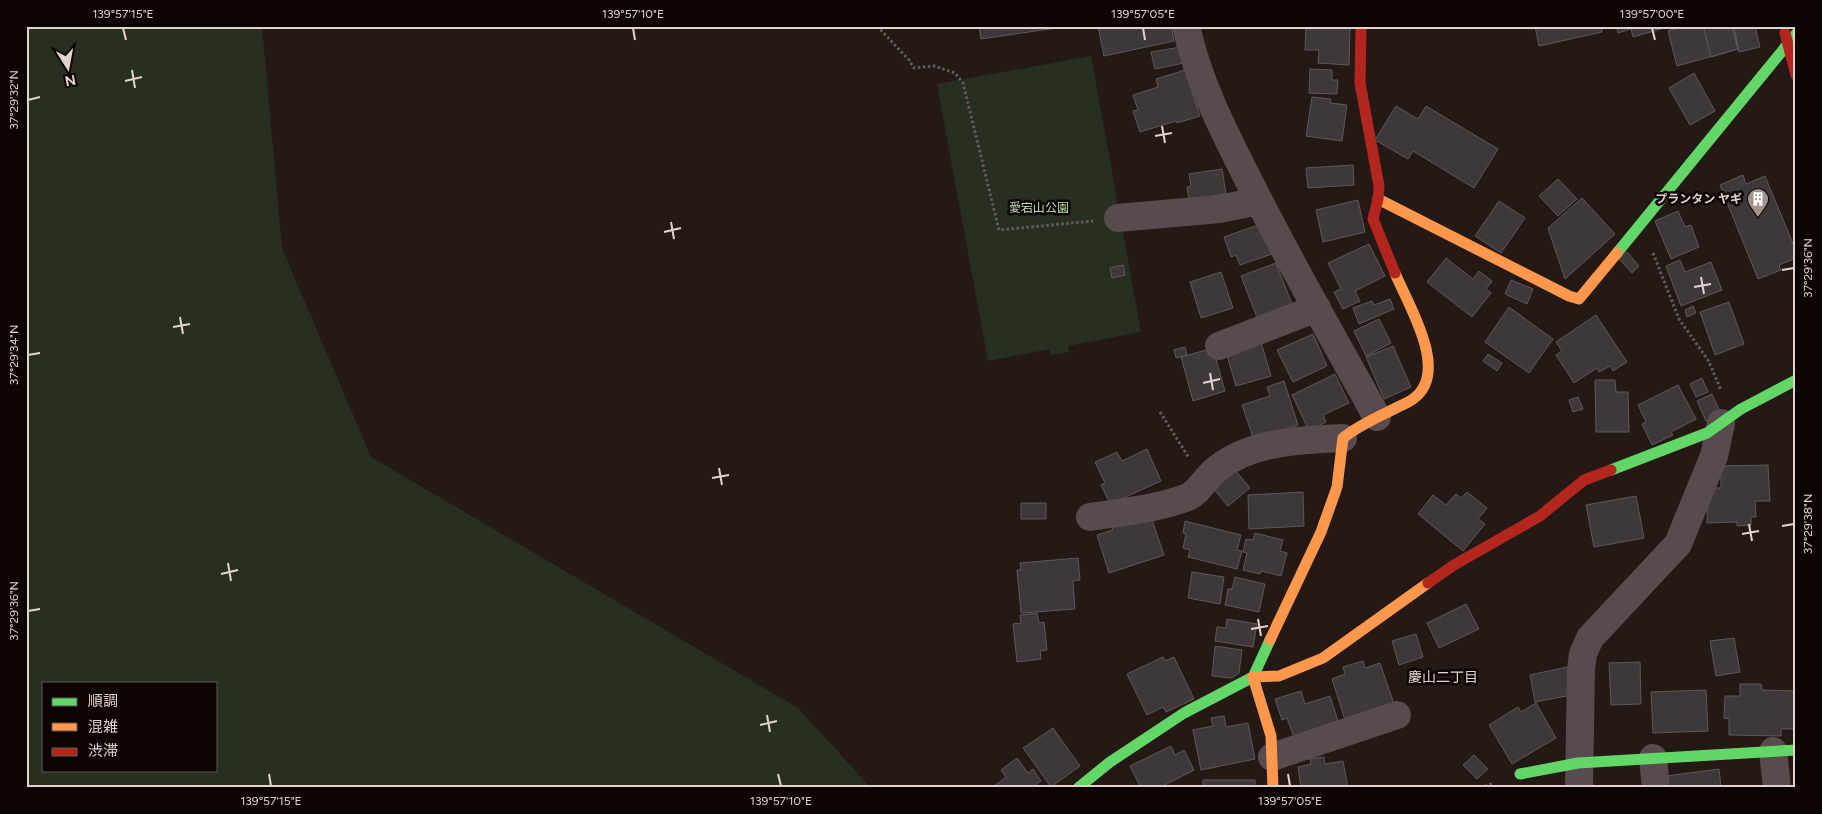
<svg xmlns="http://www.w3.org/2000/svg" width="1822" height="814" font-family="Figtree,'Noto Sans JP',sans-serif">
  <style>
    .green { fill: #272f21; fill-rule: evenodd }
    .building { fill: #3f383a; stroke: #5f585a }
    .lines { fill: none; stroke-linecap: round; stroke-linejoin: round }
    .path { stroke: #655a5b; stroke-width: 3; stroke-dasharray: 2.5 2.5; stroke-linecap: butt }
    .street { stroke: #584b4d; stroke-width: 28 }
    .fast { stroke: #63d668; stroke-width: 11 }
    .slow { stroke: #ff974d; stroke-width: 11 }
    .jam { stroke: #b3261e; stroke-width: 11 }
    .ticks { fill: none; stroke: #e3d3cd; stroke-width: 2 }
    .labels { text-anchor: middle; stroke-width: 5; stroke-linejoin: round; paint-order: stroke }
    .poi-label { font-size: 12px; font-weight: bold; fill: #e3d3cd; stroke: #0d0503; text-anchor: end }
    .park-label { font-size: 12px; fill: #bde0af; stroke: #0d0503 }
    .neighbourhood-label { font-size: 14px; fill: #e3d3cd; stroke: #0d0503 }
    .neatline { fill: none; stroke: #e3d3cd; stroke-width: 2 }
    .ticks-label { font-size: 12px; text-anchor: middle; fill: #e3d3cd }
  </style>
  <rect width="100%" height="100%" fill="#241914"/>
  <path class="green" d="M26 26H262L282 248 371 457 798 708 871 788H26ZM44 683H216V770H44Z
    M1091 56 1141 332 1068 346 1069 352 1051 355 1050 349 988 361 937 84Z"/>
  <path class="building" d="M979 26H1055L1056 28 981 39Z
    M1098 26H1171L1174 41 1104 56Z
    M1306 26H1350L1349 65 1318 63 1319 50H1305Z
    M1535 26H1601L1602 32 1539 46Z
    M1616 26H1671L1633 37 1631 29 1618 33Z
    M1686 26H1732L1738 49 1677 66 1668 31Z
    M1703 26H1732L1738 49 1711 57Z
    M1734 26H1755L1760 47 1739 52Z
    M1181 47 1184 63 1155 69 1151 52Z
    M1310 69 1332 70V80H1338L1337 94 1309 93Z
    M1185 70 1200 116 1177 123 1176 121 1140 132 1133 111 1138 110 1133 95 1158 87 1156 79Z
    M1694 73 1715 111 1690 125 1669 88Z
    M1312 97 1331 99 1330 103 1347 105 1342 141 1306 136Z
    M1396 106 1418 119 1426 106 1498 149 1474 188 1413 151 1408 159 1375 140Z
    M1353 165 1354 185 1308 188 1306 168Z
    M1222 169 1226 194 1189 200 1187 187 1191 186 1189 174Z
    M1743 175 1746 184 1765 176 1796 251V258L1779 265 1781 270 1758 279 1720 185Z
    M1558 179 1577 199 1558 216 1539 196Z
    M1582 198 1615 234 1565 279 1548 228Z
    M1358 200 1365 232 1323 242 1316 210Z
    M1499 201 1525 218 1501 253 1475 236Z
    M1678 211 1685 227 1691 225 1699 247 1671 259 1655 221Z
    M1261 224 1272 254 1240 265 1236 255 1231 257 1224 237Z
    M1369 244 1385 276 1355 291 1360 301 1343 309 1334 292 1341 289 1328 263Z
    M1627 252 1639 266 1632 273 1619 259Z
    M1446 258 1473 279 1479 271 1492 281 1486 289 1491 293 1472 317 1427 282Z
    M1680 260 1685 272 1711 262 1722 290 1681 306 1666 266Z
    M1276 263 1293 307 1258 320 1241 276Z
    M1123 265 1125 275 1112 278 1110 268Z
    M1221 272 1233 308 1201 318 1190 282Z
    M1511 280 1533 289 1527 304 1505 294Z
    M1390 299 1394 309 1359 324 1353 308 1372 301 1374 305Z
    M1729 302 1744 344 1715 355 1700 312Z
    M1693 306 1696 313 1687 317 1685 310Z
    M1509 307 1553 339 1529 373 1485 342Z
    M1596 315 1627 362 1613 371 1610 366 1599 372 1597 368 1574 383 1556 355 1562 351 1556 342Z
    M1379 319 1391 343 1366 356 1354 331Z
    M1313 334 1327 366 1293 382 1277 350Z
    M1261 342 1271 376 1236 386 1226 352Z
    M1393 346 1411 387 1384 399 1366 357Z
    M1185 347 1187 355 1176 358 1174 350Z
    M1213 348 1225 391 1193 401 1181 357Z
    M1488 354 1502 363 1497 371 1483 361Z
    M1335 374 1349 403 1323 415 1326 422 1309 431 1292 395Z
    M1702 378 1708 392 1696 397 1690 384Z
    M1595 380H1615L1616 392H1628L1629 432H1596Z
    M1284 381 1298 425 1275 433 1255 443 1242 405 1270 396 1267 387Z
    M1678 385 1696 419 1671 432 1673 435 1652 445 1642 424 1646 422 1638 405Z
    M1712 394 1721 414 1706 421 1697 401Z
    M1578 397 1583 409 1573 412 1569 400Z
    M1147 449 1161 481 1110 504 1101 485 1105 483 1095 462 1117 452 1122 461Z
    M1768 465 1770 501H1755L1756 517H1751V525L1737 526V522L1707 523 1708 488H1721V466Z
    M1235 470 1250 488 1228 506 1213 488Z
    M1303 492 1304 526 1249 529 1248 495Z
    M1467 492 1487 508 1478 519 1485 524 1463 551 1418 514 1433 495 1446 505 1456 494 1461 498Z
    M1636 496 1644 538 1594 547 1586 505Z
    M1021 503H1046V519H1021Z
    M1151 517 1164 555 1109 573 1097 535 1113 530 1112 527Z
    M1185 521 1241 535 1237 550 1242 551 1237 569 1188 557 1190 550 1183 548 1186 534 1183 533Z
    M1255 533 1283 540 1280 551 1287 553 1281 576 1261 571 1260 574 1243 570 1247 553 1243 552 1246 539 1253 540Z
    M1078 558 1080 580 1073 581 1075 609 1021 613 1017 570H1021L1020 563Z
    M1192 572 1224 577 1220 604 1188 598Z
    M1235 577 1265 584 1259 612 1225 605 1228 589H1232Z
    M1466 604 1479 629 1439 648 1427 623Z
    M1037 613 1039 623 1044 622 1047 650 1040 651 1041 659 1017 662 1013 624 1021 623 1020 615Z
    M1227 619 1257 624 1253 647 1215 641 1217 627 1226 628Z
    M1416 634 1423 657 1399 665 1392 641Z
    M1734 638 1740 672 1716 676 1710 641Z
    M1215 646 1242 650 1239 673 1232 678 1212 676Z
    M1163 657 1165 661 1174 657 1194 699 1166 712 1163 707 1147 715 1127 674Z
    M1363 661 1365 668 1380 663 1394 704 1345 720 1332 679 1345 674 1343 667Z
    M1640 662 1641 704 1611 705 1609 663Z
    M1567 667 1572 695 1535 702 1530 675Z
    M1740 684H1761L1762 690 1796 691V729H1781V736L1729 735V719L1724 718 1725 696H1740Z
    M1706 690 1708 731 1653 733 1651 692Z
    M1301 691 1305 704 1330 696 1338 721 1294 737 1287 718 1282 720 1275 699Z
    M1536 703 1556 738 1512 764 1489 725 1518 707 1521 712Z
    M1224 716 1226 727 1248 723 1255 759 1201 770 1193 730 1213 726 1211 718Z
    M1053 728 1080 766 1051 787 1023 748Z
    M1171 746 1175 755 1184 750 1194 770 1159 788H1141L1130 766Z
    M1474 755 1488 769 1477 779 1463 765Z
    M1324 757 1325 764 1343 761 1348 788H1301L1298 767 1311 764 1310 759Z
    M1017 758 1028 773 1033 769 1041 781 1035 785 1038 788H992L1006 777 1001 770Z
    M1719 769 1721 788H1667L1666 776Z
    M1203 780H1255V788H1203Z"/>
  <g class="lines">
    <path class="path" d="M759 26H762
      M877 26 909 60 914 68 934 66 955 73 963 83 999 230 1093 221
      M1653 253 1679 319 1708 360 1721 390
      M1160 412 1189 458
      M1480 788 1494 783"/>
    <path class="street" d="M1186 26C1198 82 1226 136 1252 187 1291 265 1335 341 1377 417
      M1118 218 1219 209 1259 201
      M1219 346 1317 308
      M1090 517C1122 512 1157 509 1188 497 1199 492 1208 475 1218 468 1253 441 1301 440 1343 438
      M1773 751 1777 788
      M1272 757 1397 715
      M1653 758 1656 788
      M1579 788 1581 669 1583 654 1590 638 1678 544 1714 456 1721 423"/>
    <path class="fast" d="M1617 253 1796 34
      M1611 470 1707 433 1741 409 1796 380
      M1520 774 1578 763 1796 750
      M1078 788 1110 762 1184 713 1253 677 1270 640"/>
    <path class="slow" d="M1378 199 1569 296 1579 299 1617 253
      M1270 640 1321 532 1337 487 1343 438C1359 425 1378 417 1396 408 1401 405 1408 403 1413 399 1451 372 1408 305 1395 273
      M1273 788 1271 736 1253 677 1279 676 1323 658 1428 583"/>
    <path class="jam" d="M1361 26 1360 83 1379 186 1378 199 1373 219 1395 273
      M1785 33 1796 75
      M1428 583 1454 565 1540 516 1584 480 1611 470"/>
  </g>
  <path class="ticks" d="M123 28 126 40M633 28 635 40M1143 28 1145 40M1652 28 1655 40M132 70 135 88M125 81 142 77M28 100 40 97M1162 126 1165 143M1155 136 1172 133M671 222 674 239M664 232 681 228M1782 270 1794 268M1701 277 1704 294M1694 287 1711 284M180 317 183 334M173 327 190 324M28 355 40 353M1210 373 1213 390M1203 383 1220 379M719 468 722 485M712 478 729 475M1749 524 1752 541M1782 526 1794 524M1742 534 1759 531M228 563 231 581M221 574 238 570M28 611 40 609M1258 619 1261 636M1251 629 1268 626M767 715 770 732M760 725 777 721M269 774 271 786M778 774 781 786M1288 774 1290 786"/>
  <defs>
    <g id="building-pin" transform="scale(1.125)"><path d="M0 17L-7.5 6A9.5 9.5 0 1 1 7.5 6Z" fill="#a0928c" stroke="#0d0503"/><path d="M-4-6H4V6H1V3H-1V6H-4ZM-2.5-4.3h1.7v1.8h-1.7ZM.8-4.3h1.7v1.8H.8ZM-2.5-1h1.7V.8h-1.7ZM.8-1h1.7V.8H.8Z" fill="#fff"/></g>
  </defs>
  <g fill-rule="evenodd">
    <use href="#building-pin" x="1758" y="199"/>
  </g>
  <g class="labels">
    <g class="poi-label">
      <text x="1742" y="203">プランタン ヤギ</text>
    </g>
    <g class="park-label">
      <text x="1039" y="212">愛宕山公園</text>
    </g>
    <g class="neighbourhood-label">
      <text x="1443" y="682">慶山二丁目</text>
    </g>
  </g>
  <rect width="1822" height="814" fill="none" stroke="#0d0503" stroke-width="55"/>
  <rect x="42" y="682" width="175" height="90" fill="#0d0503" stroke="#635754"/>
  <rect x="52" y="698" width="25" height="8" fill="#63d668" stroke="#635754"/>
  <text x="88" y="706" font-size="15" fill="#e3d3cd">順調</text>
  <rect x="52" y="723" width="25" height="8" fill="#ff974d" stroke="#635754"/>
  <text x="88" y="732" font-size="15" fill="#e3d3cd">混雑</text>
  <rect x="52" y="748" width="25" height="8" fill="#b3261e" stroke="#635754"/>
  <text x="88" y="756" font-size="15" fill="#e3d3cd">渋滞</text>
  <g transform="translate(68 68) rotate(169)" stroke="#0d0503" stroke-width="4" paint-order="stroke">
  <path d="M0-4L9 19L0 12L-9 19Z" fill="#e3d3cd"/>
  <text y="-8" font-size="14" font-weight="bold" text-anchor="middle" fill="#e3d3cd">N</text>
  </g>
  <rect x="28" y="28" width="1766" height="758" class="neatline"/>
  <g class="ticks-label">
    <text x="123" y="18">139°57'15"E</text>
    <text x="633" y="18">139°57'10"E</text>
    <text x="1143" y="18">139°57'05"E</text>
    <text x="1652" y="18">139°57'00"E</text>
    <text transform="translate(14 100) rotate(-90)" y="4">37°29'32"N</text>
    <text transform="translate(1808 268) rotate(-90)" y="4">37°29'36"N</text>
    <text transform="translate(14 355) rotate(-90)" y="4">37°29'34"N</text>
    <text transform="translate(1808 524) rotate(-90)" y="4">37°29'38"N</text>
    <text transform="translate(14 611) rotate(-90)" y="4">37°29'36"N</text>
    <text x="271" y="805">139°57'15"E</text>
    <text x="781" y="805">139°57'10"E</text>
    <text x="1290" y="805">139°57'05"E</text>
  </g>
</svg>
